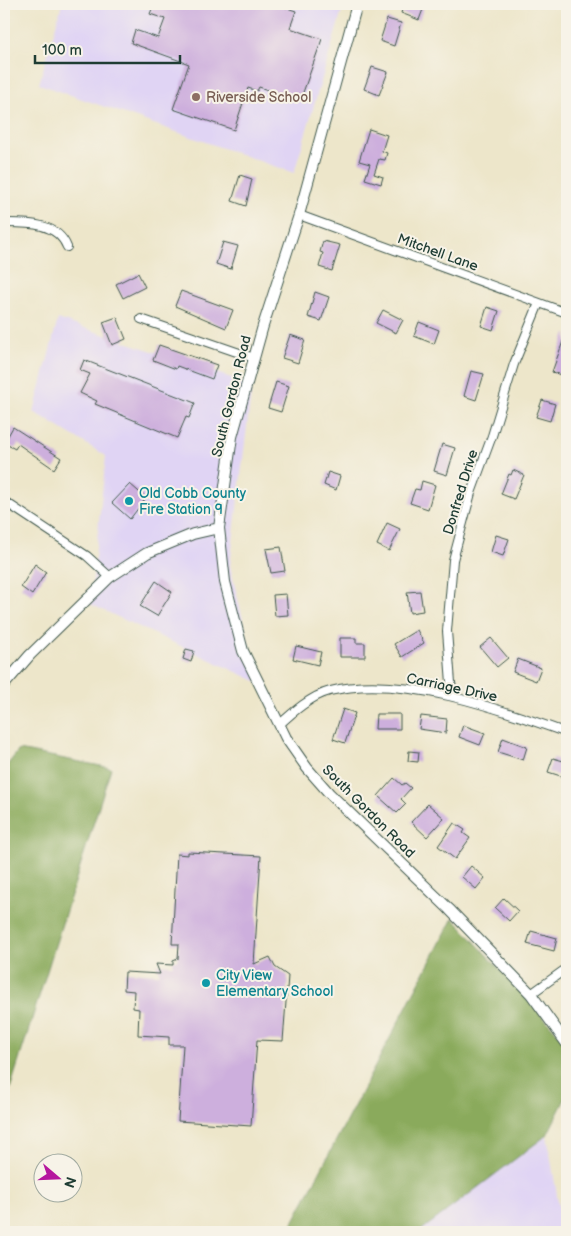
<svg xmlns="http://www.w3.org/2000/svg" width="571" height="1236" font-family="'Balsamiq Sans',sans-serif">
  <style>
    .built { fill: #e0d4f4 }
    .forest { fill: #8aaa5c; stroke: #547448 }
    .building { fill: #cdafdd }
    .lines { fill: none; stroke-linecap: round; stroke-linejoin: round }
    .street-casing { stroke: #3e564a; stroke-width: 10 }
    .secondary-casing { stroke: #3e564a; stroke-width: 12 }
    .street { stroke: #fff; stroke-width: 8 }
    .secondary { stroke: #fff; stroke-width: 10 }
    .education-dot { fill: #8d6e63; stroke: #f7f3e8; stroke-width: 2 }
    .culture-dot { fill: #0f9aa8; stroke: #f7f3e8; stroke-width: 2 }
    .labels { text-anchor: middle; stroke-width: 4; stroke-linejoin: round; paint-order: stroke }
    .education-label { font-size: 14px; fill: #785e54; stroke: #f7f3e8; text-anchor: start }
    .street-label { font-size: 14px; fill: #1f3d34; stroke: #f7f3e8 }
    .culture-label { font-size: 14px; fill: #0d838f; stroke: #f7f3e8; text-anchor: start }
  </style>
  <rect width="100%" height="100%" fill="#f7f3e8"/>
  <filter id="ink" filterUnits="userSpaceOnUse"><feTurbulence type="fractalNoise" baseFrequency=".02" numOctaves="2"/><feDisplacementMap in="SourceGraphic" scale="10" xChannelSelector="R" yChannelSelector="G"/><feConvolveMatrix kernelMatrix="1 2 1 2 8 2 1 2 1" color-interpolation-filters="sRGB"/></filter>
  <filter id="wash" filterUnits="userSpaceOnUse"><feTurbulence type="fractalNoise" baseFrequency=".0096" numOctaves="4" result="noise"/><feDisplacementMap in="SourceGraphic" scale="20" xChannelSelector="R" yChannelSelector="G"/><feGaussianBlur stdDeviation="1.12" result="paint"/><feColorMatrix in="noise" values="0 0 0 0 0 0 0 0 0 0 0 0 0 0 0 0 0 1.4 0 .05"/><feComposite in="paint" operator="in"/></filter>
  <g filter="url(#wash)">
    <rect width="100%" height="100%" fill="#ede6ca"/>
    <path class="built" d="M62 4H344L294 173 39 84Z
      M58 319 252 385 230 566 258 682 90 604 106 456 34 412Z
      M547 1135 563 1232H419Z"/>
    <path class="forest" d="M19 750 111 768 4 1108V769Z
      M453 918 567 1043V1095L547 1135 419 1232H288Z"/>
    <g id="blocks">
      <path class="building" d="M154 4H275L296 11 290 28 322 39 300 101 259 87 257 91 248 88 234 130 173 109 189 64 131 43 135 30 158 38 165 19 150 14Z
        M404 4H425L419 20 401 13Z
        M387 19 401 23 394 46 380 41Z
        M372 67 388 72 379 95 364 89Z
        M369 129 387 135 382 151 387 153 385 160 379 159 374 174 383 177 381 184 365 179 370 164 359 161Z
        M240 175 252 179 246 206 232 201Z
        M323 241 340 245 332 271 319 267 323 253 320 252Z
        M223 242 238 246 231 269 216 264Z
        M138 273 145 287 123 298 116 284Z
        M181 291 233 310 226 328 175 306Z
        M315 292 329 297 321 321 308 317Z
        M487 307 499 311 493 330 481 326Z
        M383 310 403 320 396 333 376 323Z
        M117 317 126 339 112 345 103 322Z
        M419 322 439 330 434 344 414 336Z
        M566 333H567V377L552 372Z
        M290 335 305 340 298 363 282 358Z
        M159 345 217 365 212 379 177 366 176 369 153 360Z
        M84 360 195 403 189 418 186 417 177 438 95 404 97 401 80 393 90 374 80 370Z
        M471 371 484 374 476 400 464 396Z
        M276 382 289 386 281 412 268 408Z
        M542 400 555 404 550 421 536 417Z
        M13 427 61 458 54 469 18 444 15 449 4 443Z
        M442 444 455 448 447 475 434 471Z
        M513 470 524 475 514 499 501 494 509 474 511 475Z
        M328 472 340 476 336 490 324 485Z
        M422 481 435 485 428 509 410 503 415 489 420 490Z
        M130 484 146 498 130 519 112 503Z
        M387 523 400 529 389 551 377 545Z
        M496 535 509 539 503 556 491 552Z
        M281 547 285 571 271 573 266 549Z
        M35 564 46 572 32 595 21 587Z
        M156 581 172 592 157 616 140 606Z
        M420 591 423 611 410 613 407 592Z
        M286 594 288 615 275 616 273 595Z
        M417 630 424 643 402 657 394 644Z
        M340 638H356V643H365V657H340Z
        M491 638 508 658 497 667 480 647Z
        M296 646 321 652 318 665 293 659Z
        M186 649 194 651 191 662 183 659Z
        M518 659 541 668 536 681 513 672Z
        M343 709 355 713 345 743 333 739Z
        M376 714H400V729H375Z
        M421 716 447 719 446 733 419 729Z
        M463 725 485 733 480 745 459 737Z
        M503 738 527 747 523 760 498 752Z
        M409 751 419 752 418 762 408 761Z
        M553 758 567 762V778L548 772Z
        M394 778 402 785 405 783 411 788 401 799 406 804 397 813 378 796Z
        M428 804 444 818 427 837 411 822Z
        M454 823 465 830 463 833 470 838 455 859 438 846Z
        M188 852 261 856 254 964 270 957 275 967 288 976 283 1041 257 1040 251 1126 178 1121 183 1045H169V1037L138 1035 139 1009 133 1008 134 991 124 990 125 972 160 974 156 964 173 965V961L178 959 179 944H172L177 854 188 855Z
        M471 866 485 878 476 889 462 877Z
        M504 898 518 911 509 921 495 908Z
        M531 931 557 938 554 951 527 944Z"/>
    </g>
  </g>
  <g filter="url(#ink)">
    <use href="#blocks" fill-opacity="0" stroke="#3e564a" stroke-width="1"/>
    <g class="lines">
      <g class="street-casing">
        <path id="street" d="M299 215 567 313
          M4 223C27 223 57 222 67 247
          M141 319 254 358
          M4 501 87 556 110 577
          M454 697 451 683 447 631 453 560 471 493 492 436 514 364 539 303
          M279 725C293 712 311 696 330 691 400 673 501 709 567 733
          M531 994 567 968"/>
      </g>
      <g class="secondary-casing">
        <path id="secondary" d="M357 4 299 215 263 326 232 437 219 528 225 582 243 651 286 738 307 768 329 793 449 909 531 994 567 1044
          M4 685 30 655 110 577 147 553 193 534 219 528"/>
      </g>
      <use href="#street" class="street"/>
      <use href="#secondary" class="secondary"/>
    </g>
  </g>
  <circle class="education-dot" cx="196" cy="97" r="5"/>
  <g class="culture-dot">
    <circle cx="129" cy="501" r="5"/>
    <circle cx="206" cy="983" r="5"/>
  </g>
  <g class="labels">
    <g class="education-label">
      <text x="206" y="102">Riverside School</text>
    </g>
    <g class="street-label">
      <text transform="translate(438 252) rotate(20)" y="5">Mitchell Lane</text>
      <text transform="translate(231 396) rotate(-76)" y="5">South Gordon Road</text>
      <text transform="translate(460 492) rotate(-73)" y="5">Donfred Drive</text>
      <text transform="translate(452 687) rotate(12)" y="5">Carriage Drive</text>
      <text transform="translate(369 811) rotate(45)" y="5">South Gordon Road</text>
    </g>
    <g class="culture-label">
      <text x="139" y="498">Old Cobb County<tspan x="139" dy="16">Fire Station 9</tspan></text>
      <text x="216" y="980">City View<tspan x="216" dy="16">Elementary School</tspan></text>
    </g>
  </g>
  <rect width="571" height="1236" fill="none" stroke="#f7f3e8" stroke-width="20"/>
  <g transform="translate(58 1178) rotate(109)"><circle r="24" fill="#f7f3e8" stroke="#a1aaa0"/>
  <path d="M0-4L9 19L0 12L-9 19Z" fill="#b5179e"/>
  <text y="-8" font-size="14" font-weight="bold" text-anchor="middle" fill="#1f3d34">N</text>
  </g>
  <path d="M35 55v8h145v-8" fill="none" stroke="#1f3d34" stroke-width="2.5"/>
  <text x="42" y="55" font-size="15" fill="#1f3d34" stroke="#f7f3e8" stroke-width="4" paint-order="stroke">100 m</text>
</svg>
